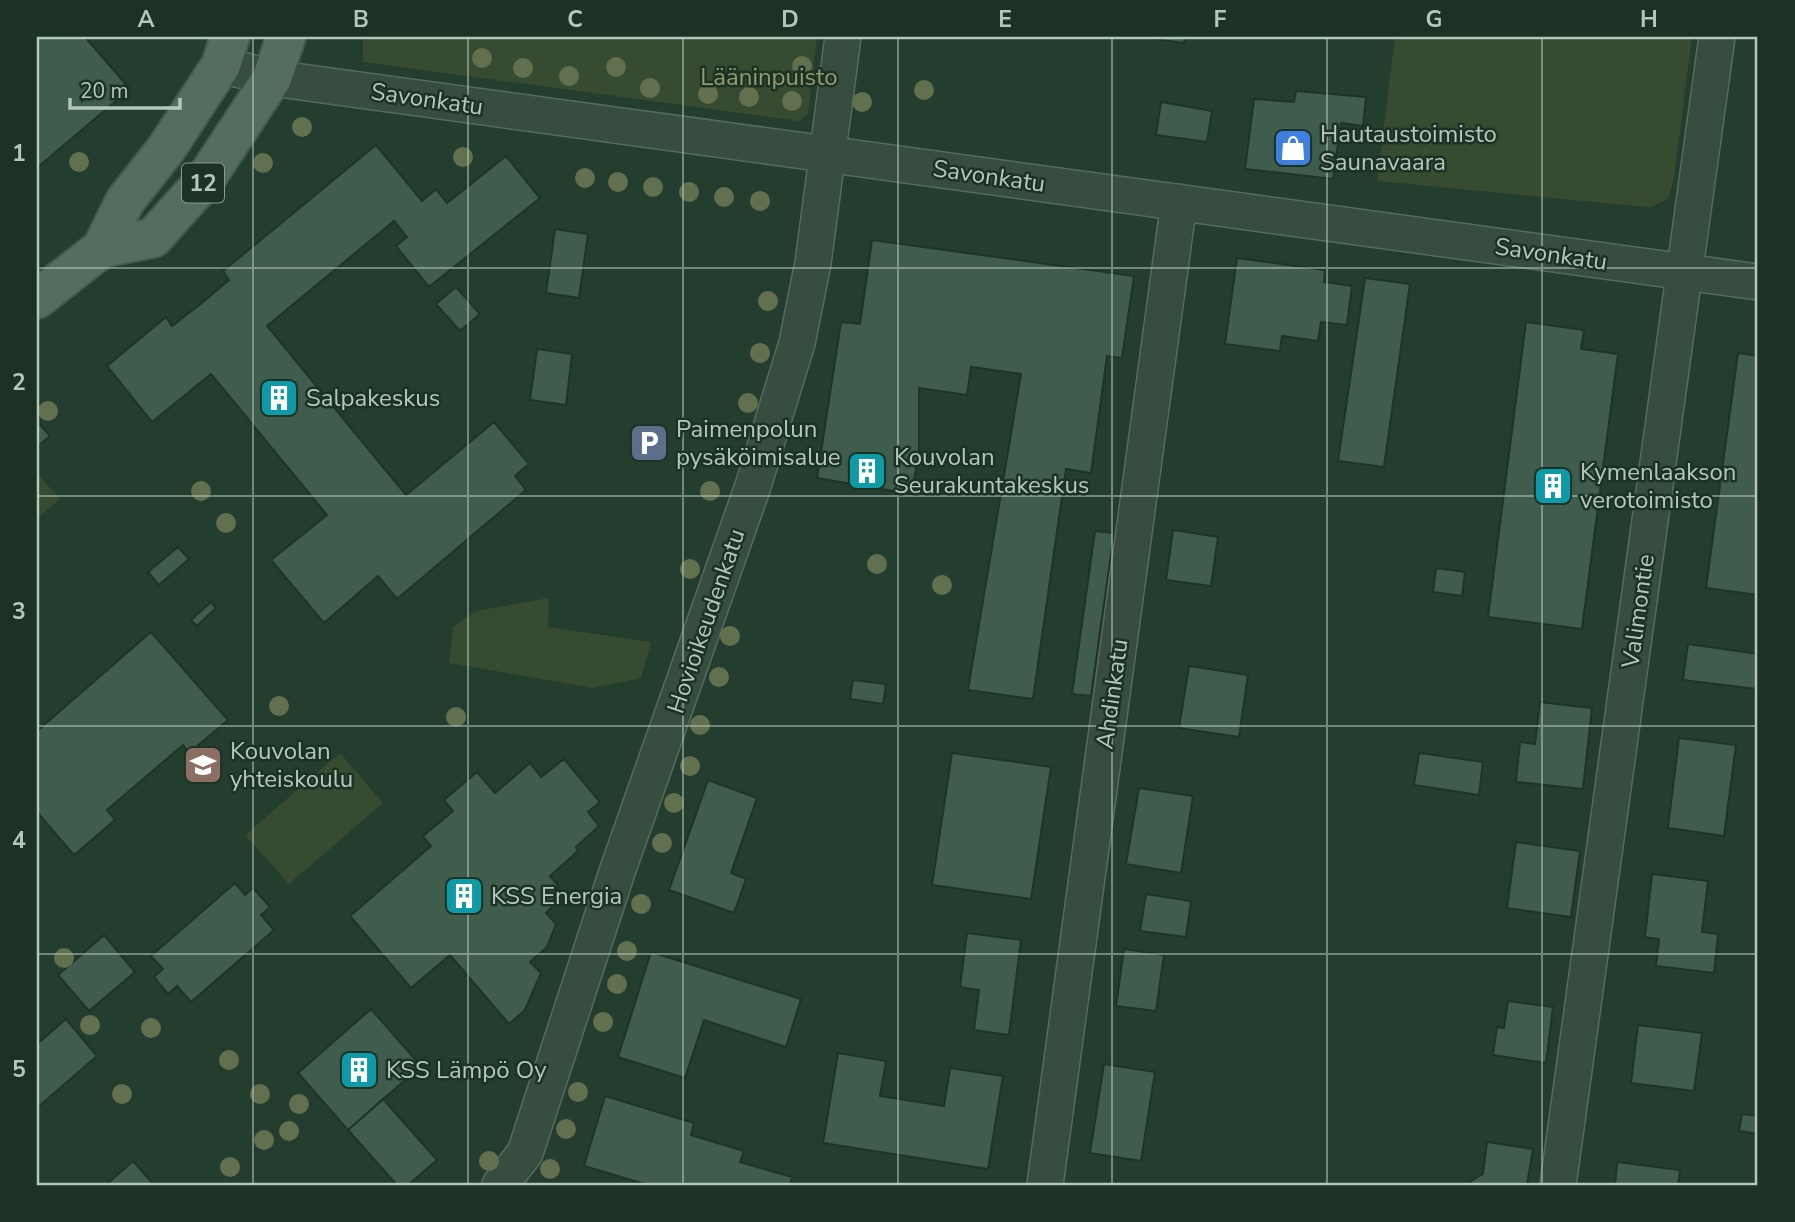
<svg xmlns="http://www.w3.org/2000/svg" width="1795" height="1222" font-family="'Nunito Sans',sans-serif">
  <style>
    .green { fill: #364b2f }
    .building { fill: #3f5c4c; stroke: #1e3427; stroke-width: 2 }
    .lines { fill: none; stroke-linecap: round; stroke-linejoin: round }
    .street-casing { stroke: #556b5e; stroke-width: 38 }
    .primary-casing { stroke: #43594d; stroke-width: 42 }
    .street { stroke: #374d40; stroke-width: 35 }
    .primary { stroke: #556d5f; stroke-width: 38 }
    .tree { fill: #63704f }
    .grid { fill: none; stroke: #b3c8bd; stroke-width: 2; stroke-opacity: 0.55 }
    .labels { text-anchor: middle; stroke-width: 5; stroke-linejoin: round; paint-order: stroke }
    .shield { fill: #1c3225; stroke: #869b8f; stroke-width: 2 }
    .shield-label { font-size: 23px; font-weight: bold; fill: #b3c8bd }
    .park-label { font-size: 24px; fill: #979a6a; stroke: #1c3225 }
    .street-label { font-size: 24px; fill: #b3c8bd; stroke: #1c3225 }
    .poi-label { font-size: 24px; fill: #b3c8bd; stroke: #1c3225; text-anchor: start }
    .neatline { fill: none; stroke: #b3c8bd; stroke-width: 2.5 }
    .grid-label { font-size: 23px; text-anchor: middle; font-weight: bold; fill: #b3c8bd }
  </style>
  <rect width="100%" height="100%" fill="#233d2e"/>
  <path class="green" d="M363 37H817L808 114 799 121 363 62Z
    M1395 37H1692L1674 178 1669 198 1652 207 1635 206 1377 181Z
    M37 473 60 499 37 519Z
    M549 598 548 627 651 642 641 678 593 688 449 663 453 627 476 611Z
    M340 753 383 803 289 884 245 835Z"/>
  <path class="building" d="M37 37H85L130 89 37 168Z
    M37 37H85L130 89 37 168Z
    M1140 37H1185L1184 43Z
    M1296 91 1366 97 1363 126 1341 123 1333 179 1245 169 1254 99 1294 102Z
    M1161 102 1212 111 1207 142 1156 135Z
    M376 145 422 201 436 189 447 203 506 156 540 198 429 287 396 246 407 237 394 221 267 326 406 495 494 422 529 464 515 476 526 490 397 599 378 576 324 623 271 560 327 515 211 374 152 422 107 366 166 317 172 326 203 302 229 280 223 271Z
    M555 229 588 234 579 298 546 293Z
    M872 240 1134 276 1122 358 1107 356 1091 473 1066 469 1033 699 968 690 1021 374 971 367 967 395 919 388V454L911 494 817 478 841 322 860 324Z
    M1237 258 1325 270 1324 282 1352 286 1347 325 1321 322 1318 341 1282 336 1280 351 1225 344Z
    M1365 278 1410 284 1384 467 1338 461Z
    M456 287 480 314 460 331 436 304Z
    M1526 322 1584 330 1581 349 1618 354 1582 629 1488 617Z
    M537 349 572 354 566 405 530 400Z
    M1738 353 1758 356V595L1706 588Z
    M37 421 50 436 37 447Z
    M1173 530 1218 537 1211 586 1166 580Z
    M1095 531 1114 533 1091 696 1072 694Z
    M178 547 189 559 159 585 148 572Z
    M1436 568 1465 572 1462 596 1433 592Z
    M211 602 216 608 197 626 191 620Z
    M151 632 228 720 189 753 183 745 107 810 115 820 74 855 37 812V731Z
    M1688 644 1758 654 1757 689 1683 680Z
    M1189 666 1248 675 1239 737 1179 728Z
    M853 680 886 684 883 704 850 699Z
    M1540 702 1592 708 1583 789 1516 782 1520 742 1535 744Z
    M1679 738 1736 745 1724 836 1668 828Z
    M952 753 1051 767 1031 899 932 885Z
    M1419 753 1483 762 1479 795 1414 785Z
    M564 759 600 802 588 812 599 826 576 847 578 851 550 876 558 885 552 907 546 913 556 924 547 947 530 962 541 973 525 1010 509 1024 450 955 411 988 350 916 431 846 423 836 453 811 444 800 477 772 495 793 530 763 541 777Z
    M708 780 757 798 731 873 746 879 734 913 669 890Z
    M1139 788 1193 796 1181 873 1126 864Z
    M1516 842 1580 851 1571 917 1507 908Z
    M1652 874 1708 881 1702 932 1718 934 1714 973 1656 966 1659 939 1645 937Z
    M235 883 245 895 253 888 270 907 261 915 274 930 191 1002 177 986 168 994 154 977 163 969 151 956Z
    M1146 894 1191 901 1186 937 1140 931Z
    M967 933 1021 940 1009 1035 974 1030 979 990 960 987Z
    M104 935 135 972 89 1011 58 975Z
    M1124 949 1164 955 1156 1011 1116 1006Z
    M651 952 801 999 786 1047 704 1020 685 1078 618 1057Z
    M1508 1001 1553 1007 1546 1063 1493 1055 1497 1027 1504 1028Z
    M371 1009 421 1066 348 1130 298 1073Z
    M66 1019 97 1056 37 1108V1044Z
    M1638 1025 1702 1033 1694 1091 1631 1083Z
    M838 1053 886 1061 880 1096 944 1106 950 1068 1003 1076 988 1169 823 1143Z
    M1104 1064 1155 1072 1141 1161 1090 1153Z
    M605 1096 694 1123 691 1135 744 1151 740 1162 792 1177 790 1185H648L584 1166Z
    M383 1099 437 1160 408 1185H397L348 1130Z
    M1742 1114 1758 1116V1134L1739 1131Z
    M1487 1142 1533 1149 1527 1185H1470L1471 1181 1483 1174Z
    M133 1161 154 1185H106Z
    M1617 1162 1680 1170 1678 1185H1615Z"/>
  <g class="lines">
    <g class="street-casing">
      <path id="street" d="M221 65 272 78 1758 282
        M500 1185 525 1153 617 872 753 486 797 343 813 263 843 37
        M1045 1185 1179 202
        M1558 1185 1717 37"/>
    </g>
    <g class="primary-casing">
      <path id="primary" d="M102 248 153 238 205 180 272 78 286 37
        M37 299 102 248 125 201 166 149 221 65 230 37"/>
    </g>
    <use href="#street" class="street"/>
    <use href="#primary" class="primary"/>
  </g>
  <g class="tree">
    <circle cx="482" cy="58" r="10"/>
    <circle cx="802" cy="66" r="10"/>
    <circle cx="616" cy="67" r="10"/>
    <circle cx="523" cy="68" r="10"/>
    <circle cx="569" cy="76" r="10"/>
    <circle cx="650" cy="88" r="10"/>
    <circle cx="924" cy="90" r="10"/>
    <circle cx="708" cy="94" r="10"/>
    <circle cx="749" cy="97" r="10"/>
    <circle cx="792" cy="101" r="10"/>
    <circle cx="862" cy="102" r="10"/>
    <circle cx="302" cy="127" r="10"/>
    <circle cx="463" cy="157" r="10"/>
    <circle cx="79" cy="162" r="10"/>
    <circle cx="263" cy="163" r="10"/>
    <circle cx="585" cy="178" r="10"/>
    <circle cx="618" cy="182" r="10"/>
    <circle cx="653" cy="187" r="10"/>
    <circle cx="689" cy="192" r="10"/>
    <circle cx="724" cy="197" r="10"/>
    <circle cx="760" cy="201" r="10"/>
    <circle cx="768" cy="301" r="10"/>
    <circle cx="760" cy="353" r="10"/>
    <circle cx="748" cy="403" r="10"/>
    <circle cx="48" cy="411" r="10"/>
    <circle cx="201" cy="491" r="10"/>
    <circle cx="710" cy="491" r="10"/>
    <circle cx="226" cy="523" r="10"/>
    <circle cx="877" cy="564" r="10"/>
    <circle cx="690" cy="569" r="10"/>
    <circle cx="942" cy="585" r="10"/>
    <circle cx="730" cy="636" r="10"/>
    <circle cx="719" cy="677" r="10"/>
    <circle cx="279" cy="706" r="10"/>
    <circle cx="456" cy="717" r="10"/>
    <circle cx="700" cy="725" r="10"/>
    <circle cx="690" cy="766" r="10"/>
    <circle cx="674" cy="803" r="10"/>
    <circle cx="662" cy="843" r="10"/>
    <circle cx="641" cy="904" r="10"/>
    <circle cx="627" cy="951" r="10"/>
    <circle cx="64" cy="958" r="10"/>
    <circle cx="617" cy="984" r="10"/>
    <circle cx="603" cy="1022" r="10"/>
    <circle cx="90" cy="1025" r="10"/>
    <circle cx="151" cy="1028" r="10"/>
    <circle cx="229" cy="1060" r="10"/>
    <circle cx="578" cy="1092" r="10"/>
    <circle cx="122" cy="1094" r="10"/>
    <circle cx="260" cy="1094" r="10"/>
    <circle cx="299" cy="1104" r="10"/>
    <circle cx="566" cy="1129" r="10"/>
    <circle cx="289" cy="1131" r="10"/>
    <circle cx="264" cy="1140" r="10"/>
    <circle cx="489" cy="1161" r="10"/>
    <circle cx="230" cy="1167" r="10"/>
    <circle cx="550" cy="1169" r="10"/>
  </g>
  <path class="grid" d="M253 37V1185M468 37V1185M683 37V1185M898 37V1185M1112 37V1185M1327 37V1185M1542 37V1185M37 268H1758M37 496H1758M37 726H1758M37 954H1758"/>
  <defs>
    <g id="shop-square" transform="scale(2.0125)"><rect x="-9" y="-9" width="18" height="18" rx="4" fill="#3f7fe0" stroke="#1c3225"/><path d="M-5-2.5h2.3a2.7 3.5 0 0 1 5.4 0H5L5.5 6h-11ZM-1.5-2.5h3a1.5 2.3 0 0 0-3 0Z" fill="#fff"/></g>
    <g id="building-square" transform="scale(2.0125)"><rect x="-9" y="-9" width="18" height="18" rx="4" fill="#0f9aa8" stroke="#1c3225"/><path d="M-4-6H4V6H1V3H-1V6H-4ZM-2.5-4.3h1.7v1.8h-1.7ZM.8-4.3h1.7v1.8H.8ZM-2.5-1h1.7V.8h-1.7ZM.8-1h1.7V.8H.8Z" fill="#fff"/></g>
    <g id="parking-square" transform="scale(2.0125)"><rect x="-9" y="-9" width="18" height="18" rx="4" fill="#5c6f8a" stroke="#1c3225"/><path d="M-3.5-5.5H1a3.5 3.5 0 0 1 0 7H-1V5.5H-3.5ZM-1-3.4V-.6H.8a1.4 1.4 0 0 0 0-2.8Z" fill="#fff"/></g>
    <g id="school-square" transform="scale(2.0125)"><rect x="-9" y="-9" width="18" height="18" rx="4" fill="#8d6e63" stroke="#1c3225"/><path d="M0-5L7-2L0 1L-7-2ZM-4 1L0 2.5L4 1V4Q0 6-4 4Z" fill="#fff"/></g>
  </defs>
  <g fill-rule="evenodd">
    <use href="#shop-square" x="1293" y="148"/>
    <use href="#building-square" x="279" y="398"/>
    <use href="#parking-square" x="649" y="443"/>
    <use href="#building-square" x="867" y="471"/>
    <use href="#building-square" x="1553" y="486"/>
    <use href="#school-square" x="203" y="765"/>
    <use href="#building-square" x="464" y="896"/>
    <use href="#building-square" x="359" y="1070"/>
  </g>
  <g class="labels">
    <rect class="shield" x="182" y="163.5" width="42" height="39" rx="5"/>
    <g class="shield-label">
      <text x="203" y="191">12</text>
    </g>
    <g class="park-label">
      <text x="769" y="85">Lääninpuisto</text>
    </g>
    <g class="street-label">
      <text transform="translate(427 99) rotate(8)" y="8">Savonkatu</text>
      <text transform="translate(989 176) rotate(8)" y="8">Savonkatu</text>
      <text transform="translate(1551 254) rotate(8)" y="8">Savonkatu</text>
      <text transform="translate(1638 611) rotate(-82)" y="8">Valimontie</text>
      <text transform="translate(706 621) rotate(-71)" y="8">Hovioikeudenkatu</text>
      <text transform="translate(1112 694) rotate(-82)" y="8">Ahdinkatu</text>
    </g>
    <g class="poi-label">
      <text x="1320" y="142">Hautaustoimisto<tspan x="1320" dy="28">Saunavaara</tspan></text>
      <text x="306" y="406">Salpakeskus</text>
      <text x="676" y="437">Paimenpolun<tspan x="676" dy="28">pysäköimisalue</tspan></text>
      <text x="894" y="465">Kouvolan<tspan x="894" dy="28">Seurakuntakeskus</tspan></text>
      <text x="1580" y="480">Kymenlaakson<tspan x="1580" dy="28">verotoimisto</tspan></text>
      <text x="230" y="759">Kouvolan<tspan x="230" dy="28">yhteiskoulu</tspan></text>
      <text x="491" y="904">KSS Energia</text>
      <text x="386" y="1078">KSS Lämpö Oy</text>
    </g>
  </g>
  <rect width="1795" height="1222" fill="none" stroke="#1c3225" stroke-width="77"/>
  <path d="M70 98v10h110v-10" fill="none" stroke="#b3c8bd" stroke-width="3.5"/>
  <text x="80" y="98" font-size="21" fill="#b3c8bd" stroke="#1c3225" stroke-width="5" paint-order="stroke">20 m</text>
  <rect x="38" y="38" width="1718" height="1146" class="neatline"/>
  <g class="grid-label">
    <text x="146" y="27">A</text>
    <text x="361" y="27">B</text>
    <text x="575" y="27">C</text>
    <text x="790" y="27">D</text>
    <text x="1005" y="27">E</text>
    <text x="1220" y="27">F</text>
    <text x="1434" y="27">G</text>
    <text x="1649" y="27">H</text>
    <text x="19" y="161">1</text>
    <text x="19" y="390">2</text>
    <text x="19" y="619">3</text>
    <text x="19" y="848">4</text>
    <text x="19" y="1077">5</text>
  </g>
</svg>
